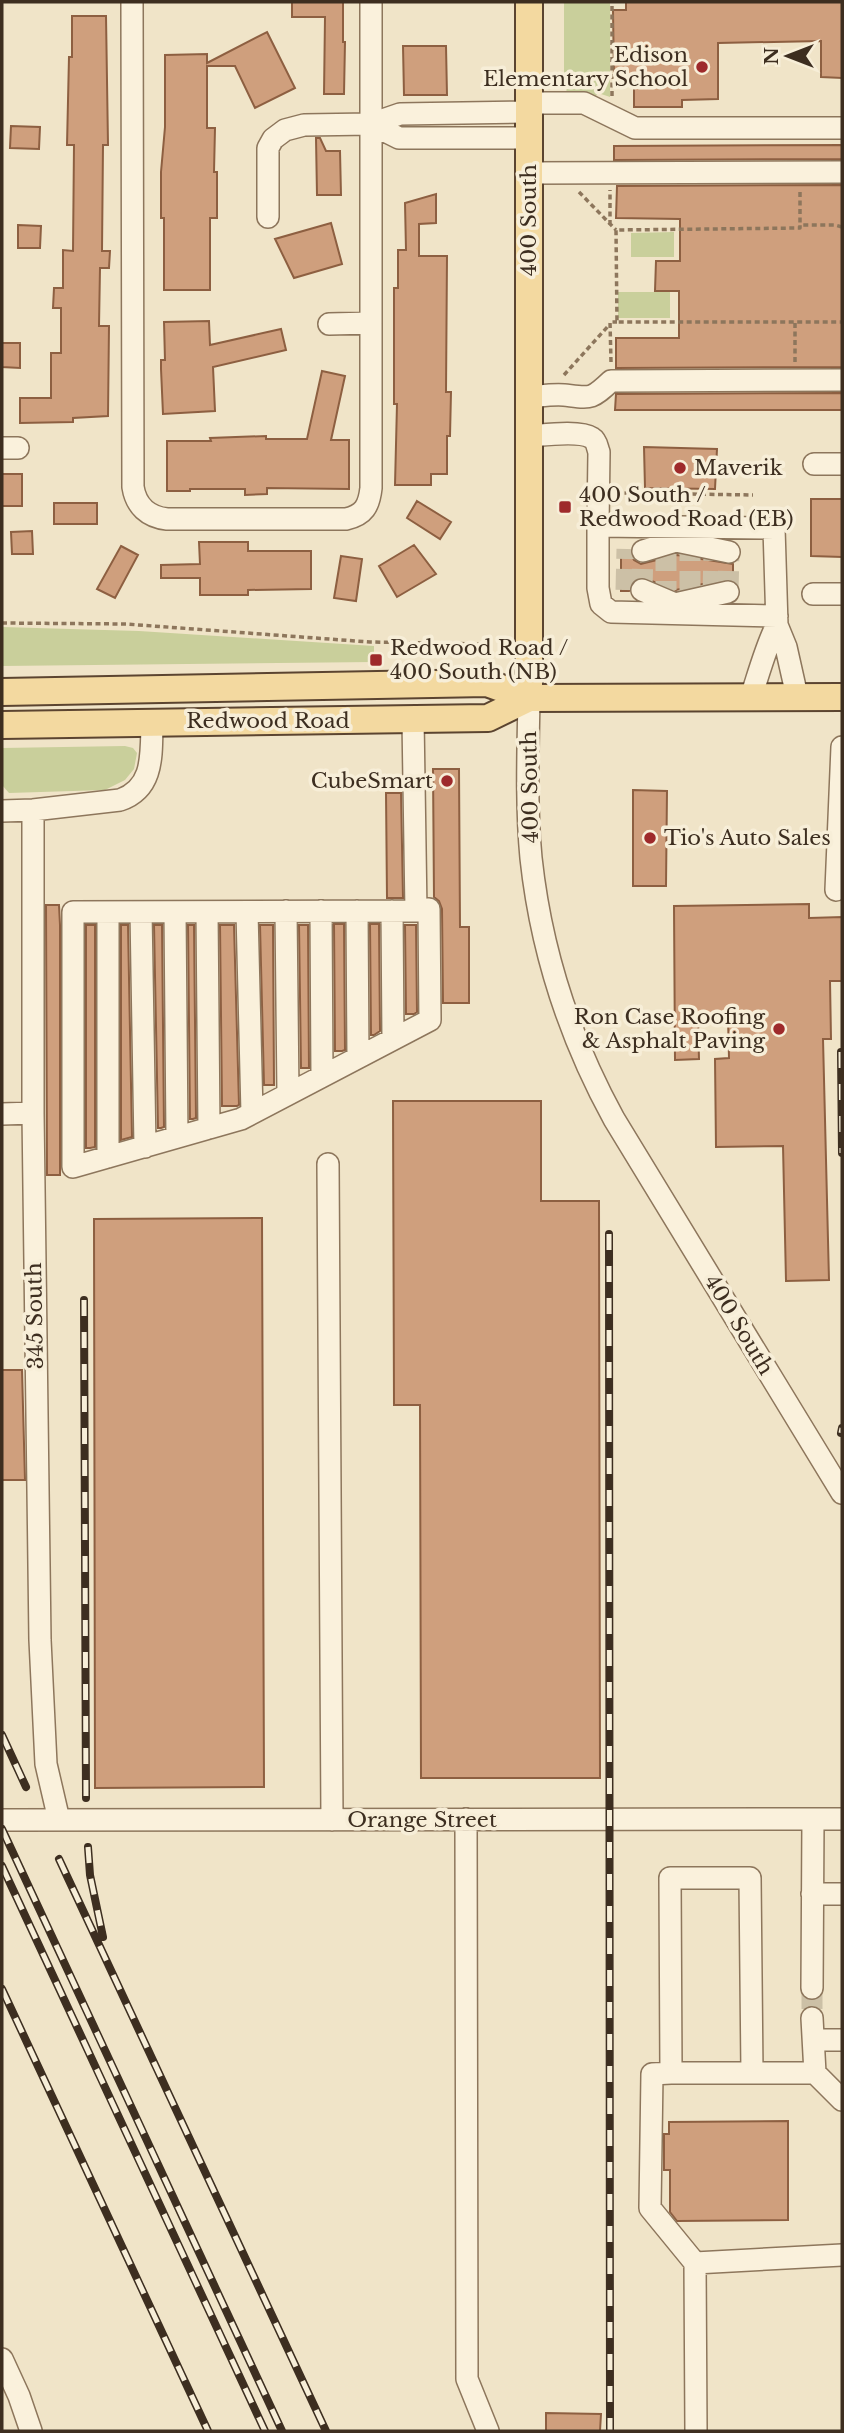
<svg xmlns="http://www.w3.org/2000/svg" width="844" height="2433" font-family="'Libre Baskerville',serif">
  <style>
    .green { fill: #c9cf9b }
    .building { fill: #cf9f7d; stroke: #8d5f41; stroke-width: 2 }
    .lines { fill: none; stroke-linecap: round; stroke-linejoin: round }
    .minor-tunnel { stroke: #ccc0a6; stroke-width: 21; stroke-dasharray: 21 10; stroke-linecap: butt }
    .minor-casing { stroke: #8d765c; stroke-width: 24 }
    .major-casing { stroke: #5b4430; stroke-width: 30 }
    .path { stroke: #8d765c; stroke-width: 3.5; stroke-dasharray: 5 3.5; stroke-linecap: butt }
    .minor { stroke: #faf1dc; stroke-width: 21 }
    .major { stroke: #f3d9a0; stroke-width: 26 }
    .rail-casing { stroke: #3d2e20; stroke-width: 8 }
    .rail { stroke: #f7eed8; stroke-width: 5; stroke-dasharray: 16; stroke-linecap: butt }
    .poi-dot { fill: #9e2a2b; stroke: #f7eed8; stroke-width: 2.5 }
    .labels { text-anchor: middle; stroke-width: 7; stroke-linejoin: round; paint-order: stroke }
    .poi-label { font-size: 21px; fill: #3d2e20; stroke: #f7eed8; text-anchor: start }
    .street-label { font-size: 21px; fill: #3d2e20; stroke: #f7eed8 }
  </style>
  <rect width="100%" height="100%" fill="#f0e4c8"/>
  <path class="green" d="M564 2H610V97L598 93 596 96 567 93 564 79Z
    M674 232V257H631V233Z
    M618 292H670V318H618Z
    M2 627 139 631 374 646V662L2 666Z
    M125 746 133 748 137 753 134 769 125 780 105 790 9 793 2 785V748Z"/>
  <path class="building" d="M292 2H343V42H345L344 94H324L325 17H292Z
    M626 2H842V78L821 77V41L718 43V99L682 100V107H634V79H614L613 10H626Z
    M72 16H106L108 145H103L102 251H110L109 268H100L99 326H109L108 416 73 418V422L20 423V398H51V353H61V308H53L54 288H63V250L73 251 74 145H67L69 57H72Z
    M267 32 295 88 255 108 235 66H207V128H215L214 172H217V218H210V290H164V218H161V172L165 127V55L207 54V63Z
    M403 46H446L447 95H404Z
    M11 126 40 127 39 149 10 148Z
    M316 138H320L326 151H340L341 195H317Z
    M842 145V159L614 160V146Z
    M842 185V367L616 368V338H679V291H655L656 261H680V219L616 218 617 186Z
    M436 194V223L419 224V256H447L446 392H451L450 436H447V474H431V485H395L397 404H394V288H398V250H406L405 203Z
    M331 223 342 264 294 278 275 239Z
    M18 225 41 226 40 248H18Z
    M209 321 210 345 281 329 286 350 213 367 215 411 163 414 161 369V360H165L164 322Z
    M2 343H20V368L2 367Z
    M322 371 345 376 331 440H349V489L267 488V494L245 495V489H190V491H167V441H211L210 438 266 436V439H307Z
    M842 393V410H615L616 394Z
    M644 447 717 449 715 489 645 488Z
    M2 474H22V506H2Z
    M811 499H842V557L811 556Z
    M417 501 451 522 440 539 407 518Z
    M54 503H97V524H54Z
    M32 531 33 554H12L11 532Z
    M199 542H248V551H311V589L248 590V595H200V578H161V565L200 564Z
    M414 545 436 574 397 597 379 566Z
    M121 546 138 555 115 598 97 589Z
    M621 552 630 553 634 560 641 564 677 555 733 564V580L725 579 676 590 641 577 634 580 629 591H621Z
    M341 556 362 559 356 601 334 598Z
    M433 769H459L460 927H469V1003H443L442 909 439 901 434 897Z
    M633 790 667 791 666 886H633Z
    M386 793H401L403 898H387Z
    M809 904V918L842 917V981H830L831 1039H823L829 1280 786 1281 783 1146 716 1147 715 1059 729 1058 728 1018H698L699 1059 675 1060 674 906Z
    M46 905H59L60 925V1175H47Z
    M334 924H344L345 1050 342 1051H335Z
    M370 924H379L380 1031 374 1035H371Z
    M86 925H95V1147L90 1148H86Z
    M121 925H128L132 1137 121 1140Z
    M154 925H162L164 1127 161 1128H158Z
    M188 925H194L196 1118 193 1119H190Z
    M220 925H234L239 1105 237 1106H222Z
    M260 925H273L274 1085H264Z
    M299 925H308L309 1068H301Z
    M405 925H416L417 1012 414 1014H406Z
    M393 1101H541V1201H599L600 1778H421L420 1405H394Z
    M262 1218 264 1787 95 1788 94 1219Z
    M2 1370H22L25 1480H2Z
    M788 2121V2220L677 2221 670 2212V2170H664V2134H669V2122Z
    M546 2413 601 2414 600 2431H546Z"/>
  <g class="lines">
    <path class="minor-tunnel" d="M666 550V590
      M626 590 627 549
      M642 590 643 551
      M690 592V551
      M713 592 714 551
      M728 592 729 552
      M812 1988V2018"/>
    <g class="minor-casing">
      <path id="minor" d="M132 2 133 487C136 506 148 517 167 519H346C364 515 369 506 371 488V2
        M529 103H584L635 128H842
        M371 124 399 138H529
        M529 173 842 172
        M268 217V148L273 139 285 130 304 125 371 124 400 114 529 112
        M329 324 371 323
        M529 397C541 396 553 394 564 395 591 398 591 400 611 381L842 380
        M529 436C544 435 580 430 592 438 597 441 597 447 599 452L598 526 774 528 777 625 786 647 797 696
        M2 448H18
        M814 464H842
        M598 526V588L601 604 611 612 777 616
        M643 551 676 541 729 552
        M642 590 675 604 728 592
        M813 594H842
        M751 697C758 676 767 643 777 625
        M529 698C528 751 526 805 531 858 541 951 569 1037 614 1119L842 1493
        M413 719 416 911 73 912V1167L241 1119 430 1020 429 909 416 911
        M33 810V1113L40 1640 46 1764 59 1820
        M2 811 33 810 120 800C155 788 151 753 152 722
        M836 890 842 747
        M286 911 288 1094
        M321 911 322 1076
        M357 911 358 1057
        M392 911 393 1039
        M108 912V1157
        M141 912 145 1147
        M175 912 177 1137
        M207 912 209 1128
        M247 912 252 1113
        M2 1114 33 1113
        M328 1164 332 1820
        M466 1819 467 2379 488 2431
        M2 1820 842 1819
        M812 1894H842
        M812 1988 813 1819
        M814 2040H842
        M671 2073H752
        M815 2073 842 2100
        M695 2263 842 2255
        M2 2359 19 2396 31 2431
        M696 2431 695 2263 650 2208 652 2074 671 2073 670 1878H750L752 2073H815L812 2018"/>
    </g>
    <g class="major-casing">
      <path id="major" d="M529 2V698
        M2 692 487 683 529 698 842 697
        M2 725 488 718 529 698"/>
    </g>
    <path class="path" d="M612 96V2
      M579 192 616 230
      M800 192V225
      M610 225V190
      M842 227 835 225H800V228L616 230 617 322H842
      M611 362 610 322H617
      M795 362V322
      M564 375 610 324
      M616 493 753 495
      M2 623 126 624 370 642 483 644"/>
    <use href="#minor" class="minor"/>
    <use href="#major" class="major"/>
    <g class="rail-casing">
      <path id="rail" d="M841 1052 842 1153
        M609 1234 610 2431
        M84 1300 86 1798
        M841 1433 842 1428
        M2 1735 26 1787
        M2 1829 282 2431
        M88 1847 90 1875 103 1937
        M59 1859 326 2431
        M2 1866 265 2431
        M2 1989 208 2431"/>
    </g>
    <use href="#rail" class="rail"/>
  </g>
  <g class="poi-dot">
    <circle cx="702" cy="67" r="7"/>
    <circle cx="680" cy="468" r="7"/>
    <rect x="558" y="500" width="14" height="14" rx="3.5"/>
    <rect x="369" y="653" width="14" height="14" rx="3.5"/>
    <circle cx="447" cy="781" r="7"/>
    <circle cx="650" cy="838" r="7"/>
    <circle cx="779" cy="1029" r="7"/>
  </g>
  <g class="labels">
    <g class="poi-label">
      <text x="688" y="62" text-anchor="end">Edison<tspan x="688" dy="24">Elementary School</tspan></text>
      <text x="694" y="475">Maverik</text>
      <text x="579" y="502">400 South /<tspan x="579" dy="24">Redwood Road (EB)</tspan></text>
      <text x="390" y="655">Redwood Road /<tspan x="390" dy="24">400 South (NB)</tspan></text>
      <text x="433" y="788" text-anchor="end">CubeSmart</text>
      <text x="664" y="845">Tio's Auto Sales</text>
      <text x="765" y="1024" text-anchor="end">Ron Case Roofing<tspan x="765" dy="24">&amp; Asphalt Paving</tspan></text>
    </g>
    <g class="street-label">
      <text transform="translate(529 220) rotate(-90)" y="7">400 South</text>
      <text x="268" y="728">Redwood Road</text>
      <text transform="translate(530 787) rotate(-91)" y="7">400 South</text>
      <text transform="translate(35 1316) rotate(-91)" y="7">345 South</text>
      <text transform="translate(739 1325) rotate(59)" y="7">400 South</text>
      <text x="422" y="1827">Orange Street</text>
    </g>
  </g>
  <rect width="844" height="2433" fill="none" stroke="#3d2e20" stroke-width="7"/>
  <g transform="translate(788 56) rotate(270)" stroke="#f7eed8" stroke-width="5" paint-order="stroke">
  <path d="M0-5L12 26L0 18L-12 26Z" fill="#3d2e20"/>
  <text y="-10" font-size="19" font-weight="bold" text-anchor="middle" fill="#3d2e20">N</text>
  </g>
</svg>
